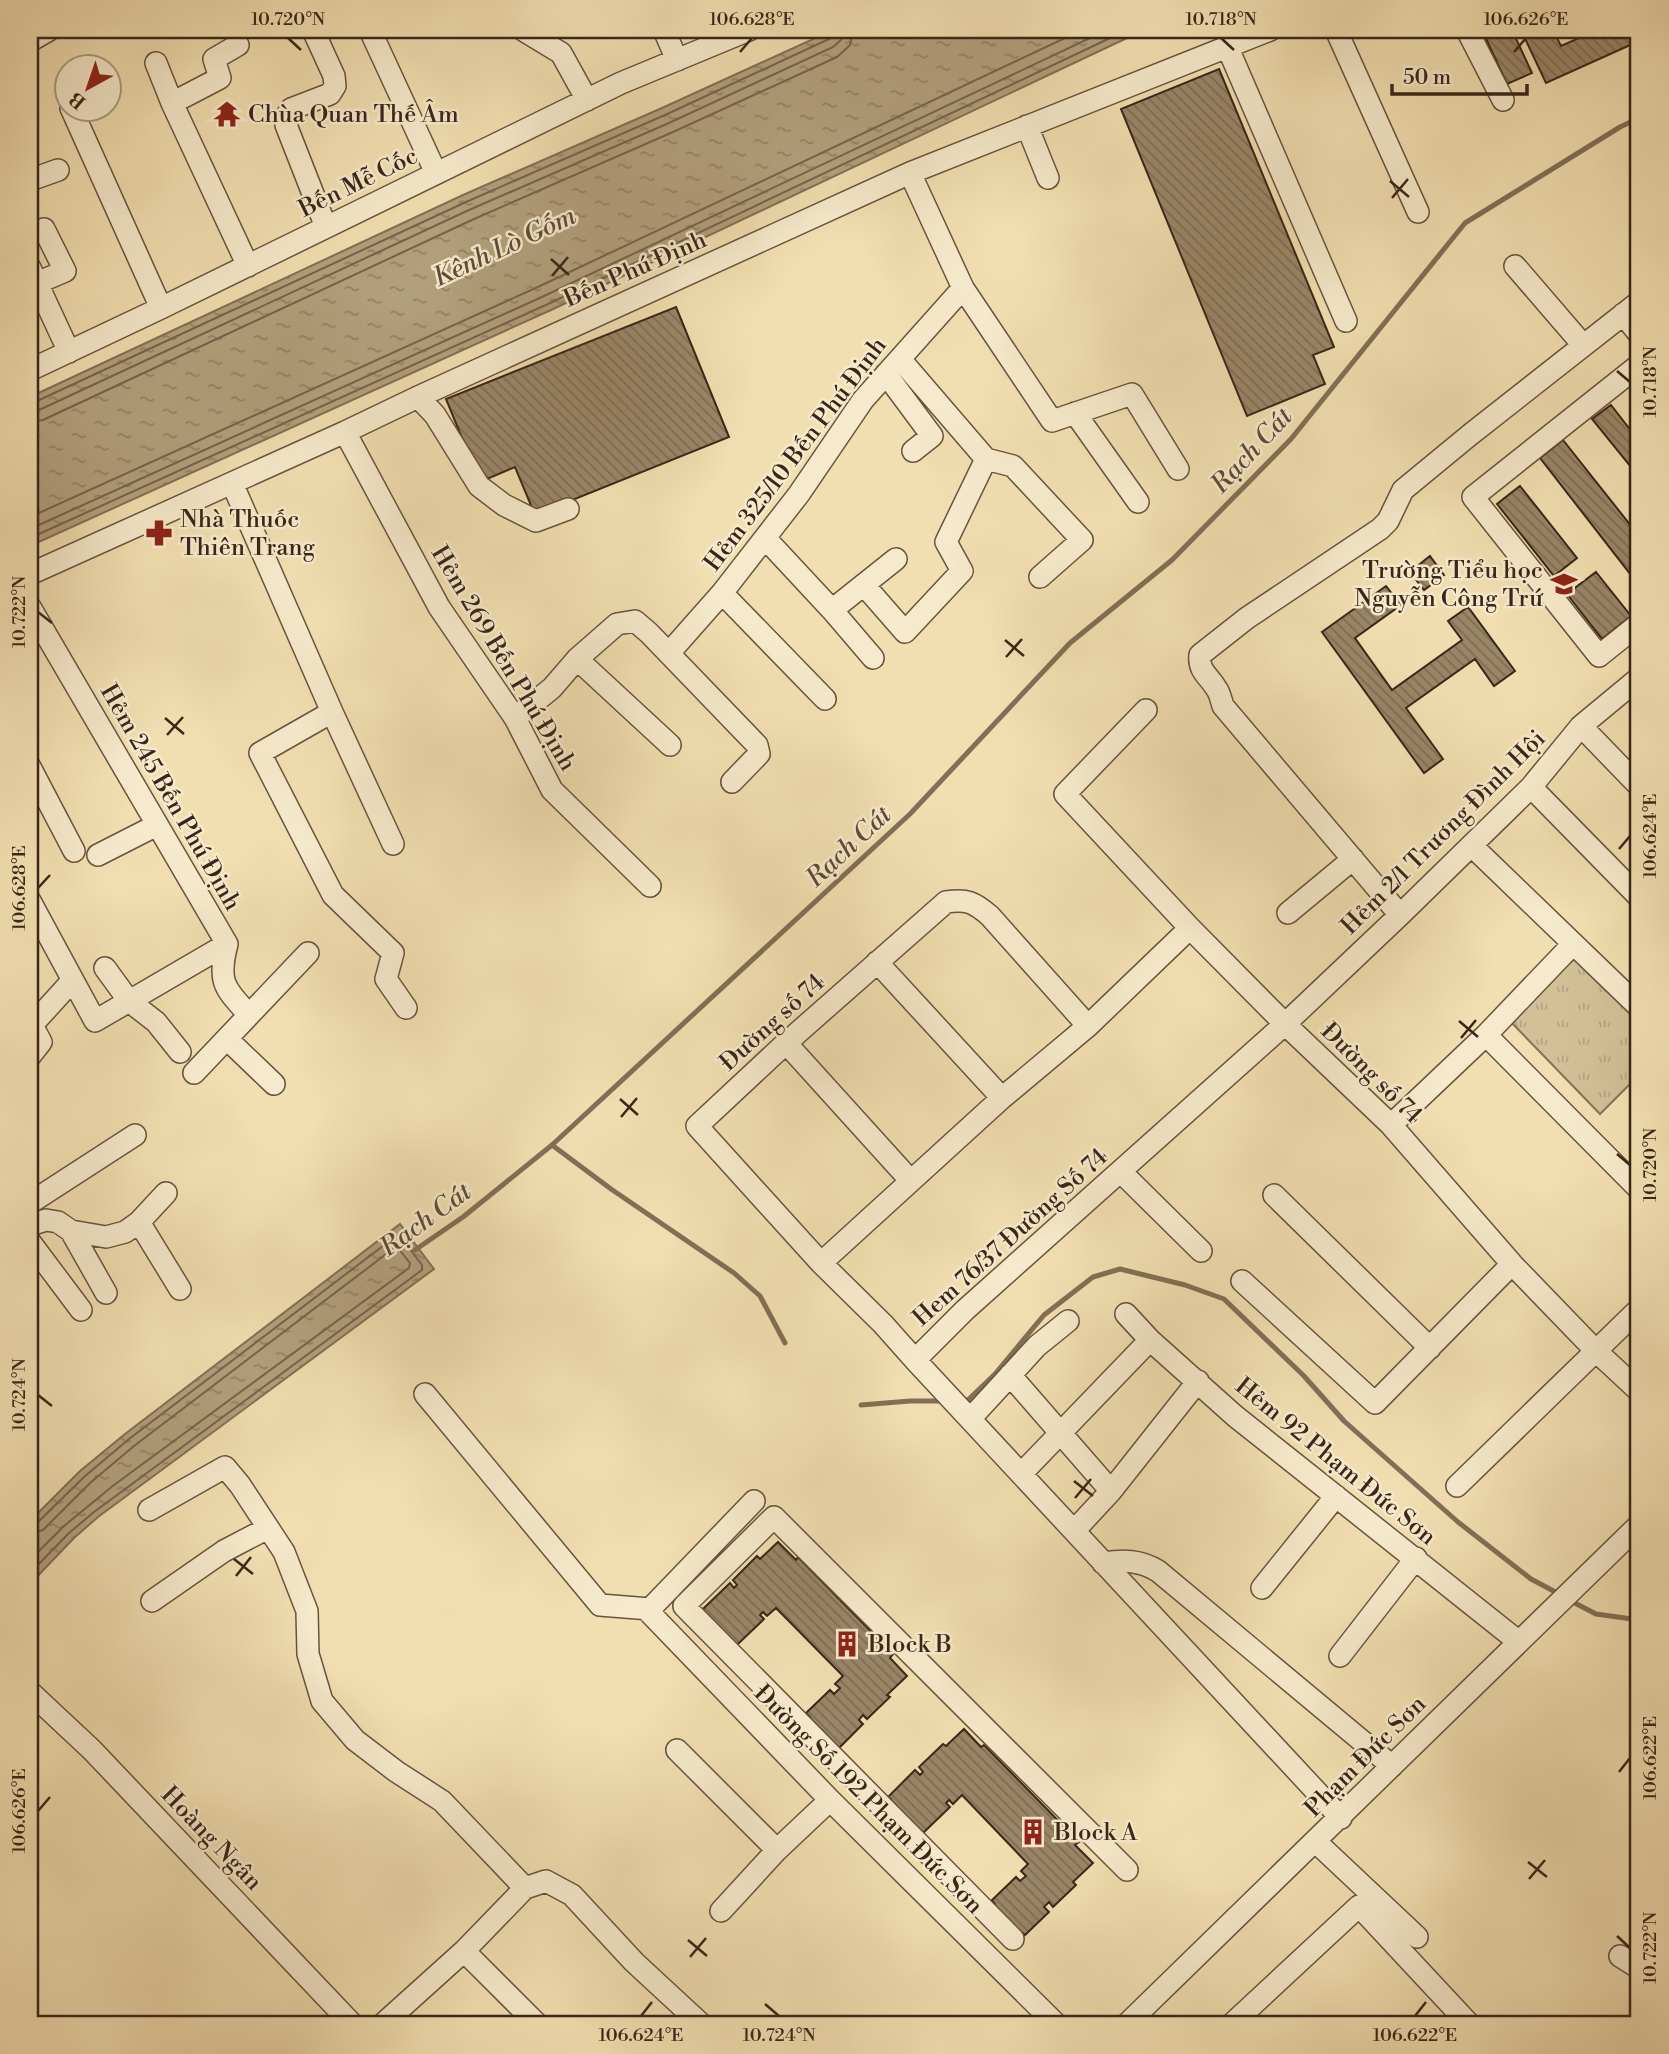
<svg xmlns="http://www.w3.org/2000/svg" width="1669" height="2054" font-family="'Libre Bodoni',serif">
  <style>
    .park { fill: url(#park-tufts); stroke: #867358; stroke-width: 2 }
    .water { fill: url(#water-ripples); stroke: #836f55; stroke-width: 2 }
    .lines { fill: none; stroke-linecap: round; stroke-linejoin: round }
    .shore { stroke: #76634a; stroke-width: 2 }
    .stream { stroke: #836f55; stroke-width: 5 }
    .building { fill: url(#building-back-hatch); stroke: #3a2618; stroke-width: 2 }
    .minor-casing { stroke: #68543e; stroke-width: 24 }
    .minor { stroke: #f7eacc; stroke-width: 21 }
    .ticks { fill: none; stroke: #3a2618; stroke-width: 2.5 }
    .labels { text-anchor: middle; stroke-width: 5; stroke-linejoin: round; paint-order: stroke }
    .poi-label { font-size: 24px; fill: #3a2618; stroke: #f7eacc; text-anchor: start }
    .street-label { font-size: 24px; fill: #3a2618; stroke: #f7eacc }
    .water-label { font-size: 26px; font-style: italic; fill: #5e4b36; stroke: #f7eacc }
    .neatline { fill: none; stroke: #3a2618; stroke-width: 2.5 }
    .ticks-label { font-size: 18px; text-anchor: middle; fill: #3a2618 }
  </style>
  <defs>
    <pattern id="park-tufts" width="24" height="20" patternUnits="userSpaceOnUse" patternTransform="scale(1.75)"><rect width="24" height="20" fill="#d3c097"/><path d="M3 7l-1-3M5 7V3M7 7l1-3M15 17l-1-3M17 17v-4M19 17l1-3" fill="none" stroke="#b6a581"/></pattern>
    <pattern id="water-ripples" width="26" height="14" patternUnits="userSpaceOnUse" patternTransform="scale(1.75)"><rect width="26" height="14" fill="#b3a07d"/><path d="M2 4q2-2 4 0t4 0M15 11q2-2 4 0t4 0" fill="none" stroke="#938265"/></pattern>
    <pattern id="building-back-hatch" width="6" height="6" patternUnits="userSpaceOnUse" patternTransform="scale(1.75)"><rect width="6" height="6" fill="#9a8668"/><path d="M-1 5l2 2M0 0l6 6M5-1l2 2" fill="none" stroke="#7f6d55"/></pattern>
  </defs>
  <rect width="100%" height="100%" fill="#f2dfb1"/>
  <filter id="stains"><feTurbulence type="fractalNoise" baseFrequency=".00286" numOctaves="4"/><feColorMatrix values="0 0 0 0 .2 0 0 0 0 .09 0 0 0 0 .02 0 0 0 .5 -.17"/></filter>
  <radialGradient id="worn" r=".72"><stop offset=".6" stop-color="#630" stop-opacity="0"/><stop offset="1" stop-color="#630" stop-opacity=".3"/></radialGradient>
  <path class="park" d="M1576 954 1639 1019V1075L1600 1114 1509 1020Z"/>
  <path class="water" d="M833 30H1144L551 310 30 546V397L463 195 662 108Z
    M400 1224 434 1269 98 1517 74 1538 30 1584V1521L80 1471 125 1434Z"/>
  <g class="lines">
    <path class="shore" d="M30 403 35 402 466 202 665 115 829 39 833 36 834 30
      M30 412 39 410 469 210 669 123 833 47 841 40 843 30
      M30 422 43 420 474 219 673 132 837 57 850 45 853 30
      M30 517 540 286 1082 30
      M30 529 544 296 1107 30
      M30 538 548 304 1127 30
      M30 1525 37 1523 84 1477 129 1439 396 1236H400L422 1265V1270L94 1512 69 1533 30 1573
      M30 1534 43 1530 90 1483 134 1446 394 1248H398L410 1263 409 1268 114 1485 64 1526 30 1560"/>
    <path class="stream" d="M552 1145 611 1189 734 1273 760 1296 785 1343
      M415 1250 463 1217 552 1145 910 814 1070 643 1172 560 1291 439 1465 223 1620 127 1639 118
      M960 1400H968L995 1374 1044 1315 1093 1277 1120 1269 1185 1285 1224 1299 1304 1376 1344 1421 1458 1522 1531 1579 1561 1595
      M861 1405 910 1401H943
      M1569 1600 1596 1614 1639 1620"/>
  </g>
  <path class="building" d="M1482 30H1512L1532 73 1507 84Z
    M1521 30H1553L1561 46 1597 30H1639V41L1546 83Z
    M1219 69 1334 347 1313 355 1325 384 1247 416 1121 109Z
    M676 307 729 437 535 515 515 467 480 482 446 399Z
    M1639 391V410L1630 398Z
    M1611 405 1639 441V477L1592 419Z
    M1563 440 1639 536V569L1631 575 1540 458Z
    M1520 486 1577 558 1554 576 1497 504Z
    M1430 556 1444 575 1424 590 1410 572Z
    M1596 572 1631 616 1602 639 1567 594Z
    M1386 586 1401 605 1355 638 1392 690 1462 640 1448 621 1468 607 1515 671 1494 686 1475 659 1406 708 1443 759 1424 773 1322 632Z
    M778 1542 796 1560 798 1557 893 1654 890 1658 907 1676 887 1695 890 1697 867 1719 863 1715 859 1720 863 1724 839 1748 807 1719 810 1717 806 1713 830 1690 834 1694 840 1688 835 1684 843 1676 776 1608 767 1616 763 1612 760 1615 764 1619 737 1645 703 1614 705 1612 703 1609 730 1583 734 1588 737 1585 733 1580 757 1556 760 1559Z
    M964 1729 981 1747 984 1745 1079 1842 1075 1845 1093 1863 1073 1882 1076 1885 1053 1907 1049 1902 1044 1907 1049 1912 1025 1935 1023 1933 1021 1936 993 1907 995 1904 992 1900 1016 1877 1020 1881 1026 1876 1021 1871 1028 1864 962 1795 953 1804 949 1800 946 1803 950 1807 923 1833 919 1829 917 1831 888 1802 891 1799 888 1797 915 1770 920 1775 923 1772 919 1767 943 1744 946 1746Z"/>
  <g class="lines">
    <g class="minor-casing">
      <path id="minor" d="M313 30 334 76 335 86 330 94 291 109 286 117V125L326 227
        M370 30 436 173
        M523 30 561 53 587 100
        M664 30 677 60
        M1336 30 1418 212
        M1467 30 1503 100
        M30 41 49 30
        M238 45 214 59 220 78 172 103 248 266
        M1227 46 1346 321
        M156 63 172 103
        M71 108 161 308
        M1027 126 1048 178
        M910 173 963 288 1052 421 1132 394 1178 469
        M30 180 58 170
        M1515 266 1583 345
        M30 268 69 352
        M37 283 65 271 44 229
        M1623 314 1639 334
        M900 359 986 459 1013 466 1082 540 1040 577
        M1639 365 1473 497 1599 656 1639 624
        M30 370 161 308 621 83 749 30
        M886 374 932 436 913 451
        M418 397 435 415 479 486 504 505 536 521 568 509
        M1075 413 1138 502
        M345 432 439 607 515 718 552 790 650 886
        M232 483 332 712 393 844
        M765 538 832 610 873 658
        M30 574 345 432 418 397 910 173 1270 30
        M864 585 905 632 962 571 946 542 986 459
        M722 593 825 699
        M30 607 227 944 95 1021 30 901
        M832 610 896 559
        M669 653 722 593 799 494 863 400 963 288
        M577 659 670 745
        M1146 710 1065 794 1190 928 1285 1024 1391 1125 1512 1264 1596 1351 1639 1391
        M332 712 260 753 333 895 393 953 386 979 406 1008
        M515 718 552 688 577 659 617 624 635 621 649 633 757 745 759 754 732 782
        M1581 726 1639 786
        M30 767 74 851
        M1531 787 1639 897
        M1472 846 1639 1007
        M98 855 157 825
        M1288 913 1353 859
        M1400 915 1223 706C1221 700 1220 693 1216 688 1209 676 1198 671 1200 655L1247 618 1380 529 1388 521 1403 490 1471 434 1639 302
        M227 944C217 983 225 988 249 1015
        M877 962 1002 1098
        M105 968 129 1001 156 1022 180 1052
        M1088 1026 990 916C974 902 967 899 946 902L786 1043 697 1126 821 1263 883 1324 915 1360 965 1310 1285 1024 1400 915 1531 787 1581 726 1639 678
        M1486 1035 1639 1189
        M227 1039 274 1084
        M786 1043 910 1180
        M30 1056 41 1042 32 1025 72 981
        M194 1073 308 953
        M1391 1125 1486 1035 1573 944
        M1121 1172 1201 1251
        M1274 1195 1430 1348
        M30 1203 135 1135
        M139 1222 180 1289
        M30 1225 46 1220 58 1222 71 1231 106 1237 125 1232 139 1222 166 1193
        M71 1231 106 1293
        M30 1242 81 1310
        M821 1263 1002 1098 1088 1026 1190 928
        M1242 1281 1375 1403 1512 1264
        M1126 1314 1150 1340 1235 1416 1519 1642
        M915 1360 1341 1818
        M1010 1375 1111 1491 1198 1381
        M425 1394 600 1605 650 1609 754 1501
        M970 1419 1037 1346 1068 1321
        M1021 1474 1150 1340
        M1457 1486 1639 1309
        M149 1510 225 1467 240 1485 284 1552 307 1611 308 1654 322 1701 355 1740 397 1772 442 1801 525 1888
        M1074 1531 1111 1491
        M1103 1563C1124 1560 1140 1560 1158 1571L1392 1766
        M1262 1588 1336 1496
        M152 1601 224 1551 268 1528
        M646 1609 830 1800 1056 2024
        M1340 1656 1416 1558
        M30 1692 92 1750 352 2024
        M677 1750 777 1850
        M1316 1842 1417 1937
        M721 1911 777 1850 830 1800
        M1013 1939 684 1606 774 1517 1127 1870
        M464 1951 537 2024
        M1620 1956 1639 1968
        M383 2024 464 1951 525 1888 546 1881 572 1895 634 1962 701 2024
        M1127 2024 1639 1525
        M1232 2024 1359 1906 1469 2024"/>
    </g>
    <use href="#minor" class="minor"/>
  </g>
  <path class="ticks" d="M288 38 301 50M1221 38 1234 50M740 52 752 38M1514 52 1526 38M1390 181 1409 197M1392 198 1408 179M551 259 569 275M552 276 568 257M1617 371 1630 382M38 612 52 623M1005 640 1024 656M1006 657 1022 639M165 718 184 734M167 735 183 717M1619 849 1630 836M38 888 50 875M1459 1021 1478 1037M1461 1038 1476 1020M620 1099 638 1115M621 1117 637 1098M1617 1154 1630 1165M38 1395 52 1406M1074 1481 1093 1496M1075 1498 1091 1479M234 1559 253 1574M236 1576 251 1557M1619 1772 1630 1758M38 1811 50 1797M1528 1862 1547 1877M1529 1879 1545 1860M1617 1936 1630 1948M688 1940 707 1956M690 1957 706 1938M765 2004 779 2016M641 2016 652 2002M1415 2016 1426 2002"/>
  <defs>
    <g id="temple-bare" transform="scale(2.1)"><path d="M0-6L5-2H3V0L6.5 2.5H4V6H1.5V3h-3V6H-4V2.5H-6.5L-3 0V-2H-5Z" fill="#8f2418" stroke="#f7eacc" stroke-width="2.5" paint-order="stroke"/></g>
    <g id="pharmacy-bare" transform="scale(2.1)"><path d="M-2-6h4v4h4v4h-4v4h-4v-4h-4v-4h4Z" fill="#8f2418" stroke="#f7eacc" stroke-width="2.5" paint-order="stroke"/></g>
    <g id="school-bare" transform="scale(2.1)"><path d="M0-5L7-2L0 1L-7-2ZM-4 1L0 2.5L4 1V4Q0 6-4 4Z" fill="#8f2418" stroke="#f7eacc" stroke-width="2.5" paint-order="stroke"/></g>
    <g id="building-bare" transform="scale(2.1)"><path d="M-4-6H4V6H1V3H-1V6H-4ZM-2.5-4.3h1.7v1.8h-1.7ZM.8-4.3h1.7v1.8H.8ZM-2.5-1h1.7V.8h-1.7ZM.8-1h1.7V.8H.8Z" fill="#8f2418" stroke="#f7eacc" stroke-width="2.5" paint-order="stroke"/></g>
  </defs>
  <g fill-rule="evenodd">
    <use href="#temple-bare" x="227" y="114"/>
    <use href="#pharmacy-bare" x="159" y="533"/>
    <use href="#school-bare" x="1564" y="584"/>
    <use href="#building-bare" x="847" y="1644"/>
    <use href="#building-bare" x="1033" y="1832"/>
  </g>
  <g class="labels">
    <g class="poi-label">
      <text x="248" y="122">Chùa Quan Thế Âm</text>
      <text x="180" y="527">Nhà Thuốc<tspan x="180" dy="28">Thiên Trang</tspan></text>
      <text x="1543" y="578" text-anchor="end">Trường Tiểu học<tspan x="1543" dy="28">Nguyễn Công Trứ</tspan></text>
      <text x="868" y="1652">Block B</text>
      <text x="1054" y="1840">Block A</text>
    </g>
    <g class="street-label">
      <text transform="translate(358 182) rotate(-26)" y="8">Bến Mễ Cốc</text>
      <text transform="translate(635 269) rotate(-24)" y="8">Bến Phú Định</text>
      <text transform="translate(795 454) rotate(-53)" y="8">Hẻm 325/10 Bến Phú Định</text>
      <text transform="translate(504 658) rotate(59)" y="8">Hẻm 269 Bến Phú Định</text>
      <text transform="translate(171 797) rotate(60)" y="8">Hẻm 245 Bến Phú Định</text>
      <text transform="translate(1443 832) rotate(-45)" y="8">Hẻm 2/1 Trương Đình Hội</text>
      <text transform="translate(772 1022) rotate(-42)" y="8">Đường số 74</text>
      <text transform="translate(1372 1073) rotate(45)" y="8">Đường số 74</text>
      <text transform="translate(1010 1237) rotate(-42)" y="8">Hem 76/37 Đường Số 74</text>
      <text transform="translate(1336 1461) rotate(39)" y="8">Hẻm 92 Phạm Đức Sơn</text>
      <text transform="translate(1365 1756) rotate(-45)" y="8">Phạm Đức Sơn</text>
      <text transform="translate(869 1799) rotate(45)" y="8">Đường Số 192 Phạm Đức Sơn</text>
      <text transform="translate(212 1838) rotate(46)" y="8">Hoàng Ngân</text>
    </g>
    <g class="water-label">
      <text transform="translate(504 246) rotate(-25)" y="9">Kênh Lò Gốm</text>
      <text transform="translate(1251 450) rotate(-47)" y="9">Rạch Cát</text>
      <text transform="translate(848 846) rotate(-43)" y="9">Rạch Cát</text>
      <text transform="translate(425 1219) rotate(-36)" y="9">Rạch Cát</text>
    </g>
  </g>
  <rect width="1669" height="2054" fill="none" stroke="#f2dfb1" stroke-width="77"/>
  <g transform="translate(88 88) rotate(220)"><circle r="33" fill="#f7eacc" stroke="#ab9c84" stroke-width="2"/>
  <path d="M0-5L12 26L0 18L-12 26Z" fill="#8f2418"/>
  <text y="-10" font-size="19" font-weight="bold" text-anchor="middle" fill="#3a2618">B</text>
  </g>
  <path d="M1392 84v10h135v-10" fill="none" stroke="#3a2618" stroke-width="3.5"/>
  <text x="1403" y="84" font-size="21" fill="#3a2618" stroke="#f7eacc" stroke-width="5" paint-order="stroke">50 m</text>
  <rect x="38" y="38" width="1592" height="1978" class="neatline"/>
  <g class="ticks-label">
    <text x="288" y="25">10.720°N</text>
    <text x="752" y="25">106.628°E</text>
    <text x="1221" y="25">10.718°N</text>
    <text x="1526" y="25">106.626°E</text>
    <text transform="translate(1650 382) rotate(-90)" y="6">10.718°N</text>
    <text transform="translate(19 612) rotate(-90)" y="6">10.722°N</text>
    <text transform="translate(1650 836) rotate(-90)" y="6">106.624°E</text>
    <text transform="translate(19 888) rotate(-90)" y="6">106.628°E</text>
    <text transform="translate(1650 1165) rotate(-90)" y="6">10.720°N</text>
    <text transform="translate(19 1395) rotate(-90)" y="6">10.724°N</text>
    <text transform="translate(1650 1758) rotate(-90)" y="6">106.622°E</text>
    <text transform="translate(19 1811) rotate(-90)" y="6">106.626°E</text>
    <text transform="translate(1650 1948) rotate(-90)" y="6">10.722°N</text>
    <text x="641" y="2041">106.624°E</text>
    <text x="779" y="2041">10.724°N</text>
    <text x="1415" y="2041">106.622°E</text>
  </g>
  <rect width="100%" height="100%" filter="url(#stains)"/>
  <rect width="100%" height="100%" fill="url(#worn)"/>
</svg>
